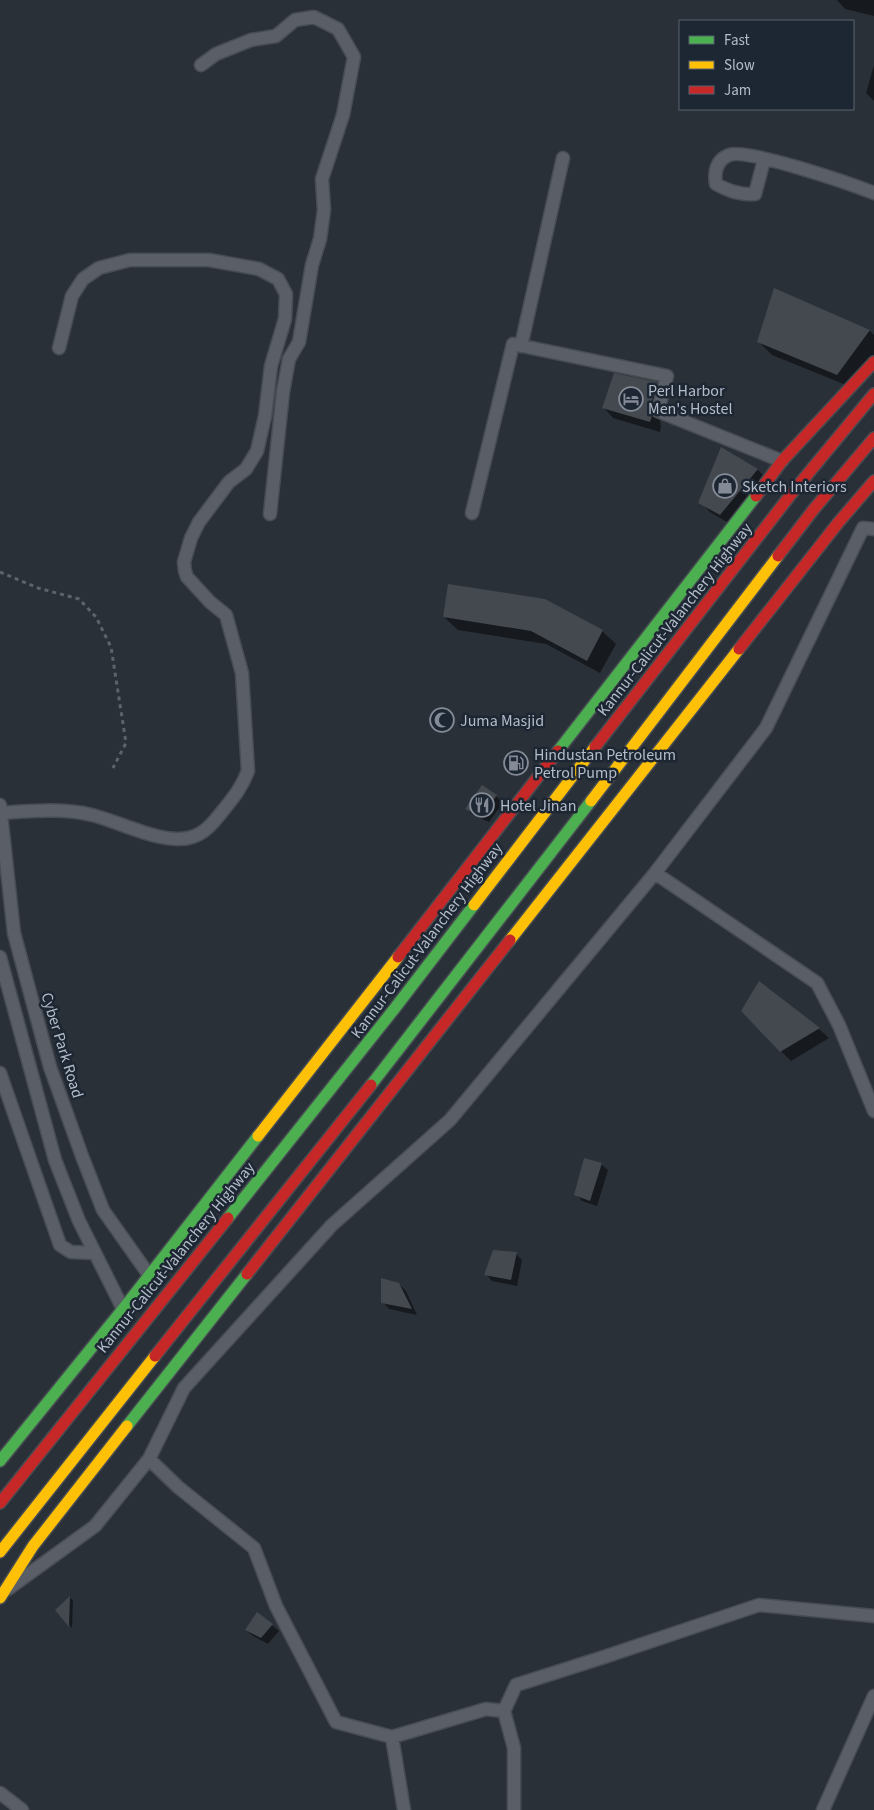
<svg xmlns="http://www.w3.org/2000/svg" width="874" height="1810" font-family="'Source Sans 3',sans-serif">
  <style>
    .shadow { fill: #0007 }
    .building { fill: #444950 }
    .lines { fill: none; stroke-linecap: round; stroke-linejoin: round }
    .street-casing { stroke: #484c53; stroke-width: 15 }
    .fast-casing { stroke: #484c53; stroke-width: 14 }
    .slow-casing { stroke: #484c53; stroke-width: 14 }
    .jam-casing { stroke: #484c53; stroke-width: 14 }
    .path { stroke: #5d636a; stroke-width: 3; stroke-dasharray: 4 4; stroke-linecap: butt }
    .street { stroke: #5a5e66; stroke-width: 12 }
    .fast { stroke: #4caf50; stroke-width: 11 }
    .slow { stroke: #ffc107; stroke-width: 11 }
    .jam { stroke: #c62828; stroke-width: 11 }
    .labels { text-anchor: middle; stroke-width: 5; stroke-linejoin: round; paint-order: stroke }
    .poi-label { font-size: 16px; fill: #b4bcc9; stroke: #1d2633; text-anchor: start }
    .street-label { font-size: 16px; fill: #b4bcc9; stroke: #1d2633 }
  </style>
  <rect width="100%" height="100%" fill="#2a3038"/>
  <path class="shadow" d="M837 0H874V16L845 9Z
    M874 65V101L866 93Z
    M775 290 870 331 874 335V356L851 387 772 355 759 342Z
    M656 383 666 393 660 420 661 427 660 432 613 418 604 408Z
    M721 449 758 470 767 479 730 524 710 512 700 502Z
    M444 617 602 631 616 644 600 673 546 644 458 630Z
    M496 796 503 803 489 822 473 815 467 809Z
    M760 983 819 1029 829 1038 791 1061 781 1051Z
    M601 1164 608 1170 597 1206 582 1201 576 1194Z
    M516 1254 522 1260 517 1286 492 1281 486 1274Z
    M399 1284 406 1291 417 1315 389 1309 383 1302Z
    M70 1598 73 1600 72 1628 57 1610Z
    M258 1614 279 1631 268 1644 253 1636 246 1630Z"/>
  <path class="building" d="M774 288 870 330 837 375 757 342Z
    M614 373 657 382 650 409 652 416 650 422 602 408Z
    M721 447 758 469 720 515 698 503Z
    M448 584 545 599 603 630 587 661 531 631 443 617Z
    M482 785 497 795 482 817 465 809Z
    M759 981 820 1028 780 1052 741 1011Z
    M584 1158 602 1163 590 1201 574 1195Z
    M493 1250 517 1252 511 1280 484 1275Z
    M381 1278 399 1283 412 1309 381 1303Z
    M70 1596 69 1627 55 1610Z
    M257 1612 273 1624 261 1638 245 1630Z"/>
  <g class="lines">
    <g class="street-casing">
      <path id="street" d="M201 65 216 54 251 40 276 36 295 20 314 17 338 29 354 57 343 115 322 179 324 210 320 239 312 265 299 342 289 359 283 392 270 514
        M764 160 755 194C740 195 729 191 716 184 714 172 716 160 729 155 747 148 851 184 874 193
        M521 346 563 158
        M472 513 513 344 667 376 658 411 782 461
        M0 805 14 933 50 1067 82 1156 103 1210 149 1275
        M1 813C31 811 63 808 92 815 121 822 164 846 192 837 205 833 213 823 221 813 233 798 241 789 248 771L242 673 226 615 210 602 187 577 185 571 184 562 191 538 199 522 229 482 246 469 257 451 265 416 271 366 285 319 286 294 278 279 259 269 209 260H130L99 268 83 279 72 296 59 348
        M655 873 817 983 839 1025 874 1111
        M0 957 55 1160 79 1221 123 1309
        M0 1073 60 1245 71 1252 95 1253
        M149 1459 178 1487 254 1548 276 1606 336 1722 392 1737 486 1709 504 1711 514 1748V1810
        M8 1589 95 1526 149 1459 184 1388 332 1225 450 1120 655 873 766 728 863 528 874 529
        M504 1711 516 1685 604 1657 759 1605 874 1616
        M392 1737 404 1810
        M0 1793 22 1810
        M823 1810 874 1696"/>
    </g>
    <g class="fast-casing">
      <path id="fast" d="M558 751 756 496
        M371 1085 591 801
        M228 1218 395 1008 474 905
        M127 1426 247 1274
        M0 1461 123 1309 258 1136"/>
    </g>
    <g class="slow-casing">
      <path id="slow" d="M591 801 778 556
        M474 905 595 747
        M510 940 739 649
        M258 1136 398 957
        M0 1552 155 1356
        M0 1598 33 1546 127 1426"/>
    </g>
    <g class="jam-casing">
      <path id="jam" d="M756 496 782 461 874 362
        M778 556 814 509 874 438
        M739 649 838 523 874 481
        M595 747 792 493 874 394
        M398 957 558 751
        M247 1274 510 940
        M155 1356 371 1085
        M0 1503 228 1218"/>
    </g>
    <path class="path" d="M0 572 38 588 79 599 96 617 111 647 126 743 113 768"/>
    <use href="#street" class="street"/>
    <use href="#fast" class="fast"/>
    <use href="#slow" class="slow"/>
    <use href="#jam" class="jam"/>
  </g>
  <defs>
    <g id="hotel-ring" transform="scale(1.25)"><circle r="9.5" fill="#1d2633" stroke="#848b96" stroke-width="1.5"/><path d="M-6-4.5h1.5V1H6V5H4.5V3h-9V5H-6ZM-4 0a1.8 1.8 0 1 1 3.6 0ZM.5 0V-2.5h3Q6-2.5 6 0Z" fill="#848b96"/></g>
    <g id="shop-ring" transform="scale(1.25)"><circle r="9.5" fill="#1d2633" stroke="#848b96" stroke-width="1.5"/><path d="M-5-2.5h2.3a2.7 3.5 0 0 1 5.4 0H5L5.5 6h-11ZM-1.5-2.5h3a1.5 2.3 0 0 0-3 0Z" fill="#848b96"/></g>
    <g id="mosque-ring" transform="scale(1.25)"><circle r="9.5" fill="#1d2633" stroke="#848b96" stroke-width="1.5"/><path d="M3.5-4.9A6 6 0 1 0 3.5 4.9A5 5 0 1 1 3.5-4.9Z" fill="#848b96"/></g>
    <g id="fuel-ring" transform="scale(1.25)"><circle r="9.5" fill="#1d2633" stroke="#848b96" stroke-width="1.5"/><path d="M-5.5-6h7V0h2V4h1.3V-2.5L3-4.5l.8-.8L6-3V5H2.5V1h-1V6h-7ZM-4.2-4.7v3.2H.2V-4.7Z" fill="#848b96"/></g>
    <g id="restaurant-ring" transform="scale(1.25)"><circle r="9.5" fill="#1d2633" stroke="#848b96" stroke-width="1.5"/><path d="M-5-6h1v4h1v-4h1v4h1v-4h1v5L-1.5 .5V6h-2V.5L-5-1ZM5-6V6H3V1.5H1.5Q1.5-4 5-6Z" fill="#848b96"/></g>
  </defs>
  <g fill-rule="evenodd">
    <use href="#hotel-ring" x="631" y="399"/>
    <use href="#shop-ring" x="725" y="486"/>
    <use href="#mosque-ring" x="442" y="720"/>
    <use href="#fuel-ring" x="516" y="763"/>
    <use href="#restaurant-ring" x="482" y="805"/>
  </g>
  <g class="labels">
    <g class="poi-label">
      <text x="648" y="396">Perl Harbor<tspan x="648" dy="18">Men's Hostel</tspan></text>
      <text x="742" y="492">Sketch Interiors</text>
      <text x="460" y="726">Juma Masjid</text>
      <text x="534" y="760">Hindustan Petroleum<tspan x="534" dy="18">Petrol Pump</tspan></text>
      <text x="500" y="811">Hotel Jinan</text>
    </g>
    <g class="street-label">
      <text transform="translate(674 619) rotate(-52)" y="6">Kannur-Calicut-Valanchery Highway</text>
      <text transform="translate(426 940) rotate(-53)" y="6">Kannur-Calicut-Valanchery Highway</text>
      <text transform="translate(63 1045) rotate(73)" y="6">Cyber Park Road</text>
      <text transform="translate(175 1257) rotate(-51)" y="6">Kannur-Calicut-Valanchery Highway</text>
    </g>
  </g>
  <rect x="679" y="20" width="175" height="90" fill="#1d2633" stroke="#59626f"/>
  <rect x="689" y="36" width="25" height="8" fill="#4caf50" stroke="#59626f"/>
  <text x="724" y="45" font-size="15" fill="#b4bcc9">Fast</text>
  <rect x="689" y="61" width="25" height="8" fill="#ffc107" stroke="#59626f"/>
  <text x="724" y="70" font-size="15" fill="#b4bcc9">Slow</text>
  <rect x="689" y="86" width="25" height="8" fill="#c62828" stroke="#59626f"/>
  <text x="724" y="95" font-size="15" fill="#b4bcc9">Jam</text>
</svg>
